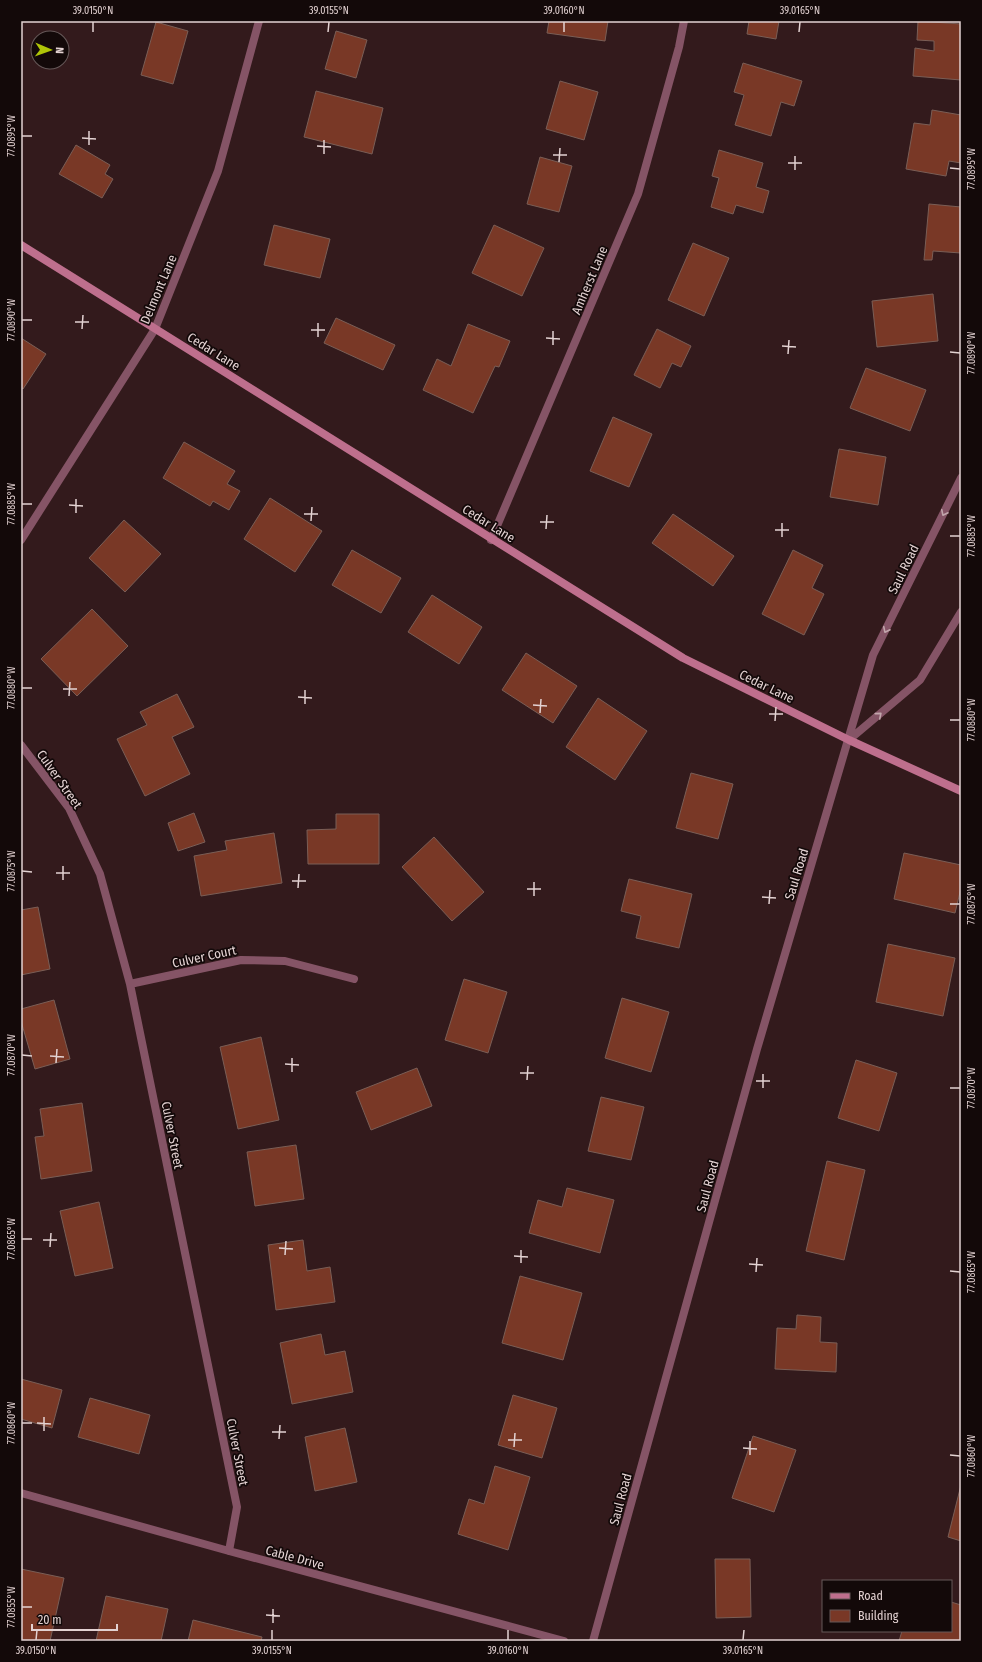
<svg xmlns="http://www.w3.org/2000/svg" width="982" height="1662" font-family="'Fira Sans Condensed',sans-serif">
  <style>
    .building { fill: #793826; stroke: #7a5e56 }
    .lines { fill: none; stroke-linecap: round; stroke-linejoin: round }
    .street { stroke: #855466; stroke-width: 8 }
    .secondary { stroke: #be6f8d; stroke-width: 8 }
    .oneway { stroke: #c2a6ac }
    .ticks { fill: none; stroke: #e3d2d2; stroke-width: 1.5 }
    .labels { text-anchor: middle; stroke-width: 3.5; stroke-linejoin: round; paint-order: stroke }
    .street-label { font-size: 13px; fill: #e3d2d2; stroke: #130909 }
    .neatline { fill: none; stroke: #e3d2d2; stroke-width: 1.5 }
    .ticks-label { font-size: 10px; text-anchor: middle; fill: #e3d2d2 }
  </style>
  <rect width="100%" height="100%" fill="#331a1c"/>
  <path class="building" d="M549 21H608L605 41 547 33Z
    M749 21H779L776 39 747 34Z
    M918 21 961 24V80L913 76 915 48 934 51V41L917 40Z
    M156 22 188 31 173 84 141 75Z
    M336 31 367 40 356 78 325 69Z
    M743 63 802 81 794 106 781 102 771 136 735 125 744 95 734 92Z
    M560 81 598 92 584 140 546 129Z
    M316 91 383 108 372 154 304 137Z
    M932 110 961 115V163L949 161 946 176 906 169 914 123 930 125Z
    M76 145 110 165 105 174 113 179 102 198 59 174Z
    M719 150 763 163 756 187 769 191 763 213 736 205 733 214 711 207 719 178 712 176Z
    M540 157 572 166 559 212 527 204Z
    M929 204 961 207V253L933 251 932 260H924Z
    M274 225 330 239 320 278 264 265Z
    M494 225 544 248 522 296 472 273Z
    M693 243 729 258 704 316 668 300Z
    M933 294 938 341 877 347 872 301Z
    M336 318 395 345 383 370 324 343Z
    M468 324 510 341 499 367 495 366 473 413 423 390 437 359 451 366Z
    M657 329 691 346 681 367 672 363 660 388 634 375Z
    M21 338 46 354 23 389 21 387Z
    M866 368 926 390 910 431 850 408Z
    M613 417 652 434 629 487 590 471Z
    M184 442 235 471 227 484 240 491 229 510 213 501 210 506 163 478Z
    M839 449 886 457 878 505 830 497Z
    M270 498 322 531 295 572 244 539Z
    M673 514 734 556 713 586 652 543Z
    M124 520 161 554 125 592 89 558Z
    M352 550 401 578 381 613 332 585Z
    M793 550 823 565 812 588 824 594 804 635 762 614Z
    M432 595 482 627 459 664 408 632Z
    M92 609 128 646 77 696 41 659Z
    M526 653 577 686 553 723 502 690Z
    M177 694 194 727 172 737 190 774 145 796 117 739 147 725 140 712Z
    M598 698 647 731 615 780 566 747Z
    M691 773 733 784 718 839 676 828Z
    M194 813 205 842 178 851 168 823Z
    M336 814H379V864H308L307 830 336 829Z
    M274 833 282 883 201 896 194 856 227 850 225 841Z
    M434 837 484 892 452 921 402 867Z
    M904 853 961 865V888L955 913 894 899Z
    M629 879 692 894 679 948 636 938 641 916 621 911Z
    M38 907 50 969 21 975V910Z
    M888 944 955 958 943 1016 876 1002Z
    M464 979 507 992 488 1053 445 1040Z
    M622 998 669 1012 651 1072 605 1058Z
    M54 1000 70 1059 35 1069 21 1021V1009Z
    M261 1037 279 1120 238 1129 220 1047Z
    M856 1060 897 1073 879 1131 838 1118Z
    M417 1068 432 1106 371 1130 356 1092Z
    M601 1097 644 1107 631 1160 588 1151Z
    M82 1103 92 1171 41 1179 35 1137 44 1136 40 1109Z
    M296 1145 304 1199 255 1206 247 1152Z
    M827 1161 865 1170 844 1260 806 1251Z
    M567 1188 614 1200 600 1253 529 1233 538 1200 562 1207Z
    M99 1202 113 1268 75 1276 60 1211Z
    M303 1240 307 1271 330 1267 335 1302 276 1310 268 1245Z
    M520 1276 582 1293 563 1360 502 1343Z
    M797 1315 821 1317 820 1342 837 1343 836 1372 775 1369 777 1328 796 1329Z
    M321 1334 325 1355 345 1351 353 1392 292 1404 280 1343Z
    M21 1379 62 1390 52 1428 21 1419Z
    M513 1395 557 1408 542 1458 498 1445Z
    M90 1398 150 1415 139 1454 78 1437Z
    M345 1428 357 1482 315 1491 305 1437Z
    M753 1436 796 1450 774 1512 732 1498Z
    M495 1466 530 1477 508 1550 458 1534 469 1499 484 1504Z
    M961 1485V1541L948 1537Z
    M715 1559H750L751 1617 716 1618Z
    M21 1569 64 1578 50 1641 21 1640Z
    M106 1596 168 1609 161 1641H96Z
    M951 1602 961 1605V1641H899L902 1631H951Z
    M193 1620 262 1637 261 1641H188Z"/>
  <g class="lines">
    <path class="street" d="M21 540 155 329 218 171 259 21
      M491 540 638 194 679 47 684 21
      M850 739 920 680 961 612
      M21 745 69 808 100 874 130 984 237 1507 229 1551
      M130 984 241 960 285 961 354 979
      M21 1493 229 1551 564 1641
      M593 1641 757 1049 873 655 961 478"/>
    <path class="secondary" d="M21 245 683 658 849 740 961 791"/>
  </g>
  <defs><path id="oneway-chevron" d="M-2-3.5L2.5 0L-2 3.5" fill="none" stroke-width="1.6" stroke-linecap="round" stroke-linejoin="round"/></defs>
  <g class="oneway">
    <use href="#oneway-chevron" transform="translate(944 513) rotate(116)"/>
    <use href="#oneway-chevron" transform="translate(886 630) rotate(116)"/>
    <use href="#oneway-chevron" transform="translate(879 715) rotate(-40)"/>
  </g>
  <path class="ticks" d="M93 32V22M328 32 329 22M564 32V22M799 32 800 22M22 136H32M82 138 96 139M89 145V131M317 146 331 147M324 154V140M553 155H567M559 162 560 148M788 163H802M950 168 960 169M795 170V156M22 320H32M75 322H89M82 329 83 315M311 330H325M318 337V323M546 338 560 339M553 345V331M782 346 796 347M950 352 960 353M788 354 789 340M22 504H32M69 505 83 506M76 513V499M304 514H318M311 521 312 507M540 522H554M546 529 547 515M775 530H789M950 536H960M782 537V523M22 688H32M63 689H77M69 696 70 682M298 697 312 698M305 704V690M533 705 547 706M540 713 541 699M769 714H783M950 720H960M775 721 776 707M22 871 32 872M56 873H70M63 880V866M292 881H306M298 888 299 874M527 889H541M534 896V882M762 897 776 898M769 904 770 890M950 904H960M22 1055 32 1056M50 1056 64 1057M56 1063 57 1049M285 1064 299 1065M292 1072V1058M520 1073H534M527 1080 528 1066M756 1081H770M763 1088V1074M950 1088H960M22 1239H32M43 1240H57M50 1247 51 1233M279 1248 293 1249M285 1255 286 1241M514 1256 528 1257M521 1263V1250M749 1264 763 1265M950 1271 960 1272M756 1272 757 1258M22 1423H32M37 1423 51 1424M44 1431V1417M272 1432H286M279 1439 280 1425M508 1440H522M514 1447 515 1433M743 1448 757 1449M750 1455V1441M950 1455 960 1456M22 1607H32M266 1615 280 1616M273 1623V1609M36 1640 37 1630M272 1640V1630M508 1640V1630M743 1640 744 1630"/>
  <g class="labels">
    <g class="street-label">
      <text transform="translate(589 280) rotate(-67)" y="5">Amherst Lane</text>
      <text transform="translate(158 289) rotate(-67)" y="5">Delmont Lane</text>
      <text transform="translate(214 351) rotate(32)" y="5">Cedar Lane</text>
      <text transform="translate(489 523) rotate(32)" y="5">Cedar Lane</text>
      <text transform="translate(903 569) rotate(-64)" y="5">Saul Road</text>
      <text transform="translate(767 686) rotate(26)" y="5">Cedar Lane</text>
      <text transform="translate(60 779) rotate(55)" y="5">Culver Street</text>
      <text transform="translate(796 874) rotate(-73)" y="5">Saul Road</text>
      <text transform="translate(204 956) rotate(-12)" y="5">Culver Court</text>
      <text transform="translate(173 1135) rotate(79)" y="5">Culver Street</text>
      <text transform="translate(707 1186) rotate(-75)" y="5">Saul Road</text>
      <text transform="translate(238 1452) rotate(79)" y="5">Culver Street</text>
      <text transform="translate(620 1499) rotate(-75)" y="5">Saul Road</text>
      <text transform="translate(295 1557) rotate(15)" y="5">Cable Drive</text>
    </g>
  </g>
  <rect width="982" height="1662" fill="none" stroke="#130909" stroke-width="44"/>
  <rect x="822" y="1580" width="130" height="52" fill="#130909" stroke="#665959"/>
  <rect x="830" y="1593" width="20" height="6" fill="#be6f8d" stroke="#665959"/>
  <text x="858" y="1600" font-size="12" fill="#e3d2d2">Road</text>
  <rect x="830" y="1610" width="20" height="12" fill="#793826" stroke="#665959"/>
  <text x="858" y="1620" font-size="12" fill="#e3d2d2">Building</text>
  <g transform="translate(50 50) rotate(92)"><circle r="19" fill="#130909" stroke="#665959"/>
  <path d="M0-3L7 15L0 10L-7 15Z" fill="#afc508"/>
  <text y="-6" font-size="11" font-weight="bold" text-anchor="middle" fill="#e3d2d2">N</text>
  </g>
  <path d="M32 1624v6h85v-6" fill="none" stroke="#e3d2d2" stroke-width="2"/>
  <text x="38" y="1624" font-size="12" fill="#e3d2d2" stroke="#130909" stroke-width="3" paint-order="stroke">20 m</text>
  <rect x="22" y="22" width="938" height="1618" class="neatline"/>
  <g class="ticks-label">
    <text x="93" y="14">39.0150°N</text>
    <text x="329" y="14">39.0155°N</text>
    <text x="564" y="14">39.0160°N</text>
    <text x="800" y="14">39.0165°N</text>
    <text transform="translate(11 136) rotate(-90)" y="4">77.0895°W</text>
    <text transform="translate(971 169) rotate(-90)" y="4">77.0895°W</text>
    <text transform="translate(11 320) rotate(-90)" y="4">77.0890°W</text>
    <text transform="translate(971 353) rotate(-90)" y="4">77.0890°W</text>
    <text transform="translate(11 504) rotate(-90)" y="4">77.0885°W</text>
    <text transform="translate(971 536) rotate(-90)" y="4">77.0885°W</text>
    <text transform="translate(11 688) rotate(-90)" y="4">77.0880°W</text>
    <text transform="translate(971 720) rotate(-90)" y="4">77.0880°W</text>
    <text transform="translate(11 871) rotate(-90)" y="4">77.0875°W</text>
    <text transform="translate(971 904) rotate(-90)" y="4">77.0875°W</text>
    <text transform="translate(11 1055) rotate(-90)" y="4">77.0870°W</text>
    <text transform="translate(971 1088) rotate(-90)" y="4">77.0870°W</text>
    <text transform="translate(11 1239) rotate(-90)" y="4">77.0865°W</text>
    <text transform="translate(971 1272) rotate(-90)" y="4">77.0865°W</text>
    <text transform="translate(11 1423) rotate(-90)" y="4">77.0860°W</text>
    <text transform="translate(971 1456) rotate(-90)" y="4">77.0860°W</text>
    <text transform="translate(11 1607) rotate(-90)" y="4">77.0855°W</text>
    <text x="36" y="1654">39.0150°N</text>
    <text x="272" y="1654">39.0155°N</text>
    <text x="508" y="1654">39.0160°N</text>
    <text x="743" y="1654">39.0165°N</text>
  </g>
</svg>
